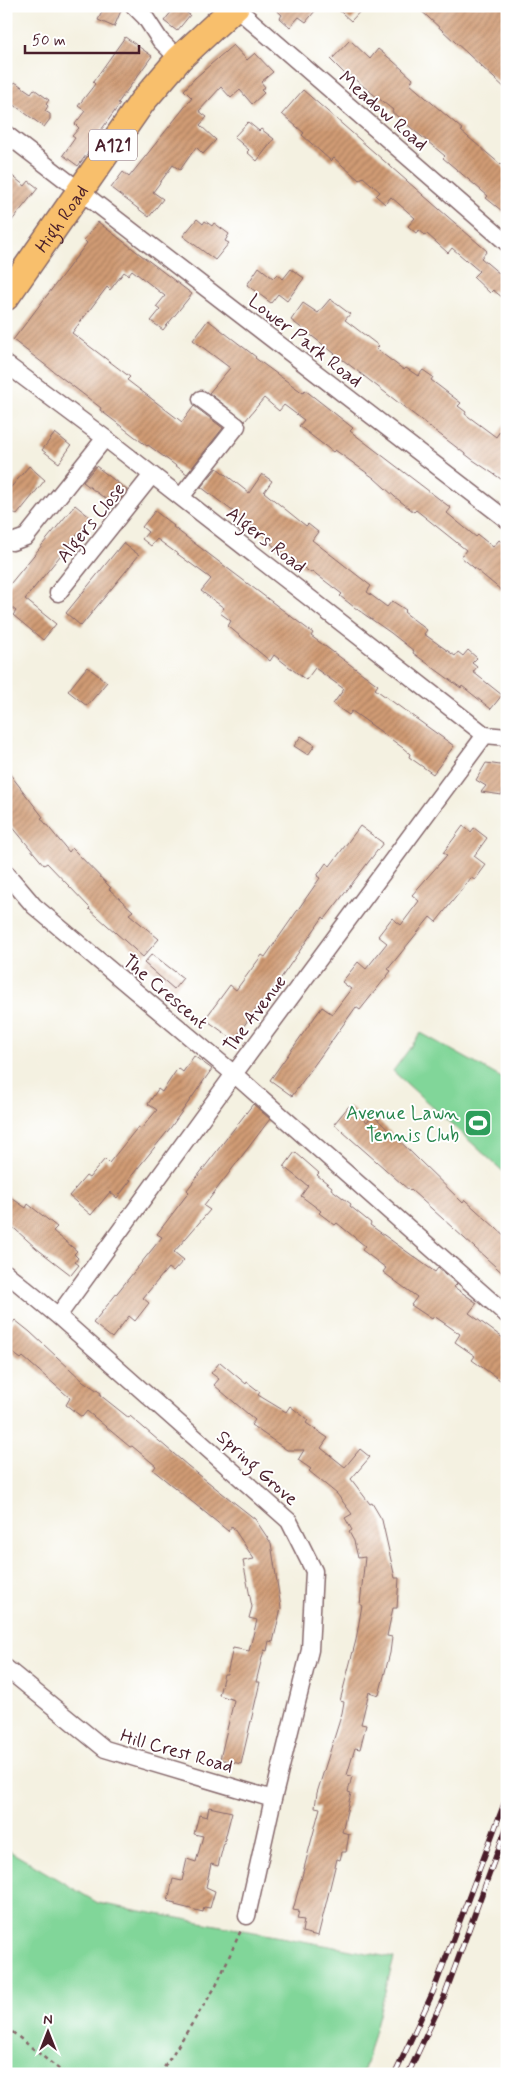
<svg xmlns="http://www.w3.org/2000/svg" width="513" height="2080" font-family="Mynerve,sans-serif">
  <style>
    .green { fill: #81d699; stroke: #667a62 }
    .building { fill: url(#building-hatch) }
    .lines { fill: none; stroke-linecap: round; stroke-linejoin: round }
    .minor-casing { stroke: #86686b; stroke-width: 19 }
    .primary-casing { stroke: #86686b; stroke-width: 29 }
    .path { stroke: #86686b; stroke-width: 2.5; stroke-dasharray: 4 4; stroke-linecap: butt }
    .minor { stroke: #fff; stroke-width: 16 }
    .primary { stroke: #f8bf6c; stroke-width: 26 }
    .rail-casing { stroke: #4a1f2b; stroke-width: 5.5 }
    .rail { stroke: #fff; stroke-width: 4; stroke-dasharray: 11; stroke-linecap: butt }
    .labels { text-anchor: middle; stroke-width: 4; stroke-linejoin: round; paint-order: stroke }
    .shield { fill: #fff; stroke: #80626b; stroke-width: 1 }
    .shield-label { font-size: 18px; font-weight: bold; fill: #4a1f2b }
    .street-label { font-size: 19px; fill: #4a1f2b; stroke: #fff }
    .leisure-label { font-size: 19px; fill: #27864d; stroke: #fff; text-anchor: end }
  </style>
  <defs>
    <pattern id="building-hatch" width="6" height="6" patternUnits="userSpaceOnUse" patternTransform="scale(1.25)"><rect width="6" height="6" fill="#d09b74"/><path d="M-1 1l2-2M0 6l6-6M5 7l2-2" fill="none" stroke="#ab7e5f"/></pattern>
  </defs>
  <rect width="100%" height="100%" fill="#fff"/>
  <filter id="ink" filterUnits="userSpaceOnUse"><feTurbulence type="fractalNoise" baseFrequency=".02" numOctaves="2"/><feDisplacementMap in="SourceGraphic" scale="10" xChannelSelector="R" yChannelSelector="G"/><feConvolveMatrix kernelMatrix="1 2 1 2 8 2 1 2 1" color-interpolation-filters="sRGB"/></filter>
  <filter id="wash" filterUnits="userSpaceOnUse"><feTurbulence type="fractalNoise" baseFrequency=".0096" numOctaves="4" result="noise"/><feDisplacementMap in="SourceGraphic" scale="20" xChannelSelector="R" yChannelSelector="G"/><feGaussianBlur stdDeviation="1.12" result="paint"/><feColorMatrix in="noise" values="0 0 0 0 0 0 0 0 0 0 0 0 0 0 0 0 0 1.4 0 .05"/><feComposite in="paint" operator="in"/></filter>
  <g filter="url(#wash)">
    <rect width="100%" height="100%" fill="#f4f1e1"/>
    <path class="green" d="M421 1033 507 1081V1175L393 1071Z
      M6 1849 98 1903 394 1958 363 2074H6Z"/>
    <g id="blocks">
      <path class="building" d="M105 6H123L114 27 98 20Z
        M176 6 190 15 177 31 164 21Z
        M272 6H319L306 22 299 17 290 27 280 18 282 15Z
        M334 6H365L351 21Z
        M416 6H507V90Z
        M125 37 152 56 118 103 120 104 96 137 98 139 78 166 63 155 75 138 72 136 79 128 75 124 85 111 78 106 95 84 93 82Z
        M350 40 370 59 378 49 393 61 413 79 410 84 463 130 461 131 507 170V215L486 198 488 196 443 158 445 156 392 112 393 110 348 74 347 76 331 60Z
        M233 45 247 60 255 53 273 72 261 82 265 87 261 90 264 93 252 104 240 90 231 98 221 87 199 111 207 117 200 125 216 140 203 154 196 147 180 170 173 165 153 192 163 199 149 217 111 188 123 172 129 177 192 98 184 90 195 78Z
        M15 82 31 93 34 89 49 100 46 104 48 106 45 111 50 114V119L44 127 6 99V94Z
        M303 90 487 251 481 258 507 280V301L493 290 490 293 473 277 479 271 452 248 448 253 427 234 425 235 419 230 417 234 408 226 415 218 391 197 385 204 376 196 380 192 363 177 359 180 334 158 331 161 302 135 304 133 282 114Z
        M248 122 259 131 261 129 274 139 257 161 247 152 249 150 234 137Z
        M6 171 25 186 29 181 38 188 6 228Z
        M197 219 203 224 205 221 212 226 214 223 229 234 225 241 229 243 215 260 183 236Z
        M98 222 192 294 163 330 151 321 160 310 156 307 165 296 132 270 128 275 124 272 110 290 107 287 72 333 130 377 127 380 182 422 194 406 223 428 187 474 148 445 147 446 100 410 101 408 13 340 87 243 84 240Z
        M259 267 273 278 277 274 283 279 291 269 304 278 287 301 278 294 271 303 247 285Z
        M330 299 350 314 345 320 379 346 376 349 404 370 406 368 418 376 423 370 433 377 431 380 461 403 458 406 466 412 465 414 496 437 507 421V483L473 460 291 320 303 303 318 313Z
        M208 320 256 357 255 358 303 393 305 390 353 428 350 431 451 508 447 513 476 537 478 535 493 547 499 540 507 546V595L461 557 466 550 416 510 414 512 395 497 374 478 335 450 333 452 299 426 304 420 284 405 279 411 264 398 245 421 209 393 230 368 193 340Z
        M55 433 71 446 59 463 42 450Z
        M29 466 45 480 17 515 6 507V493Z
        M96 466 127 490 115 506 83 482Z
        M217 468 249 493 262 474 272 481 264 492 306 526 308 524 318 532 312 540 371 586 367 592 387 607 392 601 406 610 404 612 427 630 424 634 455 656 458 652 463 656 468 650 477 658 472 663 477 667 473 672 502 695 491 709 462 686 461 688 413 653 414 651 391 633 354 607 340 596 342 594 312 571 311 573 291 559 271 544 273 542 201 487Z
        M75 505 91 518 25 599 56 624 43 640 13 615 16 611 6 603V589Z
        M155 511 174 526 173 527 313 633 311 636 378 685 375 689 454 746 433 774 409 757 410 754 403 748 380 731 352 711 349 715 333 704 344 689 315 668 306 680 274 655 270 661 228 626 231 621 220 613 224 608 201 591 211 579 209 577 157 539 151 546 142 539 148 532 142 527Z
        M123 543 139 555 81 626 66 613Z
        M87 667 107 682 87 706 68 691Z
        M301 736 315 745 308 755 294 746Z
        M486 763 507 766V786H503L502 795 481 792 486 786 476 780Z
        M6 769 43 817 41 818 69 852 72 848 111 888 109 889 133 911 129 914 159 939 143 957 89 909 90 908 47 863 44 865 6 819Z
        M360 826 383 843 325 919 323 917 265 1001 262 1000 234 1040 205 1019 230 985 236 990 262 955 265 957 320 878 317 876 326 863 330 866Z
        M463 826 471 832 474 828 487 838 474 856 486 865 475 880 471 878 436 922 430 917 388 969 391 971 360 1010 356 1007 292 1096 270 1080 322 1007 332 1014 351 989 342 982 358 962 366 969 387 943 378 936 392 918 401 925 419 901 412 895 447 855 443 853Z
        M152 954 183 978 174 989 144 963Z
        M194 1056 212 1069 171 1127 129 1179 131 1180 117 1198 110 1192 91 1215 69 1196 86 1176 89 1178 105 1159 109 1163 138 1127 141 1129 157 1110 148 1104 158 1089 162 1092 178 1068 183 1072Z
        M253 1104 270 1119 204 1206 210 1210 174 1252 184 1260 173 1272 168 1268 143 1298 149 1303 135 1321 129 1316 112 1338 93 1323 162 1237 157 1234 189 1192 187 1190Z
        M349 1106 367 1122 373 1115 463 1203 465 1200 507 1238V1277L411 1190 410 1191 334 1124Z
        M295 1152 319 1173 317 1175 332 1187 331 1189 351 1204 350 1206 371 1223 370 1225 435 1272 438 1268 457 1284 454 1287 477 1303 469 1313 507 1341V1385L472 1360 475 1356 455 1342 460 1334 434 1316 432 1319 411 1305 417 1297 383 1272 386 1268 362 1250 365 1246 337 1223 335 1225 319 1213 321 1211 301 1196 308 1186 284 1167Z
        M6 1194 26 1208 28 1204 57 1227 53 1231 77 1251 74 1254 78 1258 75 1262 79 1265 71 1275 36 1248 6 1221Z
        M15 1320 30 1332 83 1381 101 1393 100 1395 129 1418 130 1416 188 1466 255 1519 271 1543 281 1608 273 1642 269 1641 267 1651 264 1650 256 1682H260L241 1764 220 1759 234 1700 219 1695 224 1674H227L233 1648 249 1651 257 1620 249 1618 252 1607 243 1561 254 1559 232 1526 228 1531 153 1470 156 1466 132 1446 130 1447 87 1411 82 1417 66 1405 70 1398 23 1357 21 1359 6 1348V1331Z
        M220 1362 246 1384 247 1382 260 1392 258 1395 286 1412 290 1406 308 1420 306 1423 328 1438 321 1448 345 1467 360 1449 370 1457 351 1479 370 1504 372 1503 382 1520 395 1578H399L397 1608H393L387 1636 392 1637 390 1653 379 1695 369 1692 361 1724 366 1725 360 1749 355 1748 347 1775 352 1776 348 1792 351 1793 342 1832 349 1834 346 1852H342L340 1860 337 1859 318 1936 302 1932 304 1920 297 1919 299 1911 293 1910 320 1808 315 1807 317 1793 342 1713 344 1702 340 1701 356 1640 362 1605H360L365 1557 358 1558 354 1541 349 1532 352 1530 345 1518 352 1514 337 1494 309 1471 311 1469 298 1460 304 1450H287L251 1425 255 1420 214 1385 219 1379 211 1373Z
        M209 1807 232 1812 218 1866 211 1864 206 1887 215 1891 210 1908 204 1907 203 1912 175 1905V1903L168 1901 173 1879 182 1881 187 1859 196 1862 203 1836 194 1834 199 1815 207 1817Z"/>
    </g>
  </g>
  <g filter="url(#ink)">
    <use href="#blocks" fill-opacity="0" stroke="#86686b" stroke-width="1"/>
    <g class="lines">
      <g class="minor-casing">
        <path id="minor" d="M134 6 145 17 160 40 179 59
          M235 7 507 243
          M6 134 507 520
          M6 364 105 438 485 735 507 737
          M181 497 237 426 201 399
          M6 541 12 542 26 537 105 438
          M58 593 152 475
          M6 873 34 906 234 1074 507 1315
          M6 1273 58 1316 289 1521 314 1571 310 1650 273 1799 247 1916
          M58 1316 234 1074 485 735
          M6 1668 105 1749 273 1799"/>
      </g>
      <g class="primary-casing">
        <g id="primary">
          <path id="s1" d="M6 297 142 102 179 59 236 6"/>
        </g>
      </g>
      <path class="path" d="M6 2027 65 2074
        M160 2074 216 1986 241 1930"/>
      <use href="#minor" class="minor"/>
      <use href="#primary" class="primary"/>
      <g class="rail-casing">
        <path id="rail" d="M395 2074 433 1992 507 1796
          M408 2074 444 1997 507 1826"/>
      </g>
      <use href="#rail" class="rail"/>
    </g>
  </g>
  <defs>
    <g id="stadium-square" transform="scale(1.4375)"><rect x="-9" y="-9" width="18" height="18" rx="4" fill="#2e9e5b" stroke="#fff"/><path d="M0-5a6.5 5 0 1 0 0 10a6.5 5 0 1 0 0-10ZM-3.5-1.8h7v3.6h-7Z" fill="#fff"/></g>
  </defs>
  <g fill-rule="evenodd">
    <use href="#stadium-square" x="478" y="1123"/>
  </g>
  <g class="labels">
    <rect class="shield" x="89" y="129.5" width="48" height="31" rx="4"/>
    <g class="shield-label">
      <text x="113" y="151">A121</text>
    </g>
    <g class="street-label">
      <text transform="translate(384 110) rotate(41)" y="7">Meadow Road</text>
      <text dy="7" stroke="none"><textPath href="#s1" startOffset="96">High Road</textPath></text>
      <text transform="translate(306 340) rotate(38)" y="7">Lower Park Road</text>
      <text transform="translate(90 522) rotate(-51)" y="7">Algers Close</text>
      <text transform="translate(267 539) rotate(38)" y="7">Algers Road</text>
      <text transform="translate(166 991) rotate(40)" y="7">The Crescent</text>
      <text transform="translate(254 1013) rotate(-53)" y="7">The Avenue</text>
      <text transform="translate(258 1467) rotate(42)" y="7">Spring Grove</text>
      <text transform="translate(177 1750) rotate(16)" y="7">Hill Crest Road</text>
    </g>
    <g class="leisure-label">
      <text x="459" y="1119">Avenue Lawn<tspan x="459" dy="22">Tennis Club</tspan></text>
    </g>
  </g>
  <rect width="513" height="2080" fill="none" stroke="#fff" stroke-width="25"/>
  <g transform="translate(48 2032)" stroke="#ffffff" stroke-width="4" paint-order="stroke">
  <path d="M0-4L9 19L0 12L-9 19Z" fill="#4a1f2b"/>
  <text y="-8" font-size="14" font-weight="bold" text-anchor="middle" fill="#4a1f2b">N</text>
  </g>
  <path d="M25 45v8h114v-8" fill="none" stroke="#4a1f2b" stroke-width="2.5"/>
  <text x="32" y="45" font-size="15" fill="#4a1f2b" stroke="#ffffff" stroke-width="4" paint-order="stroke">50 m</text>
</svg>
